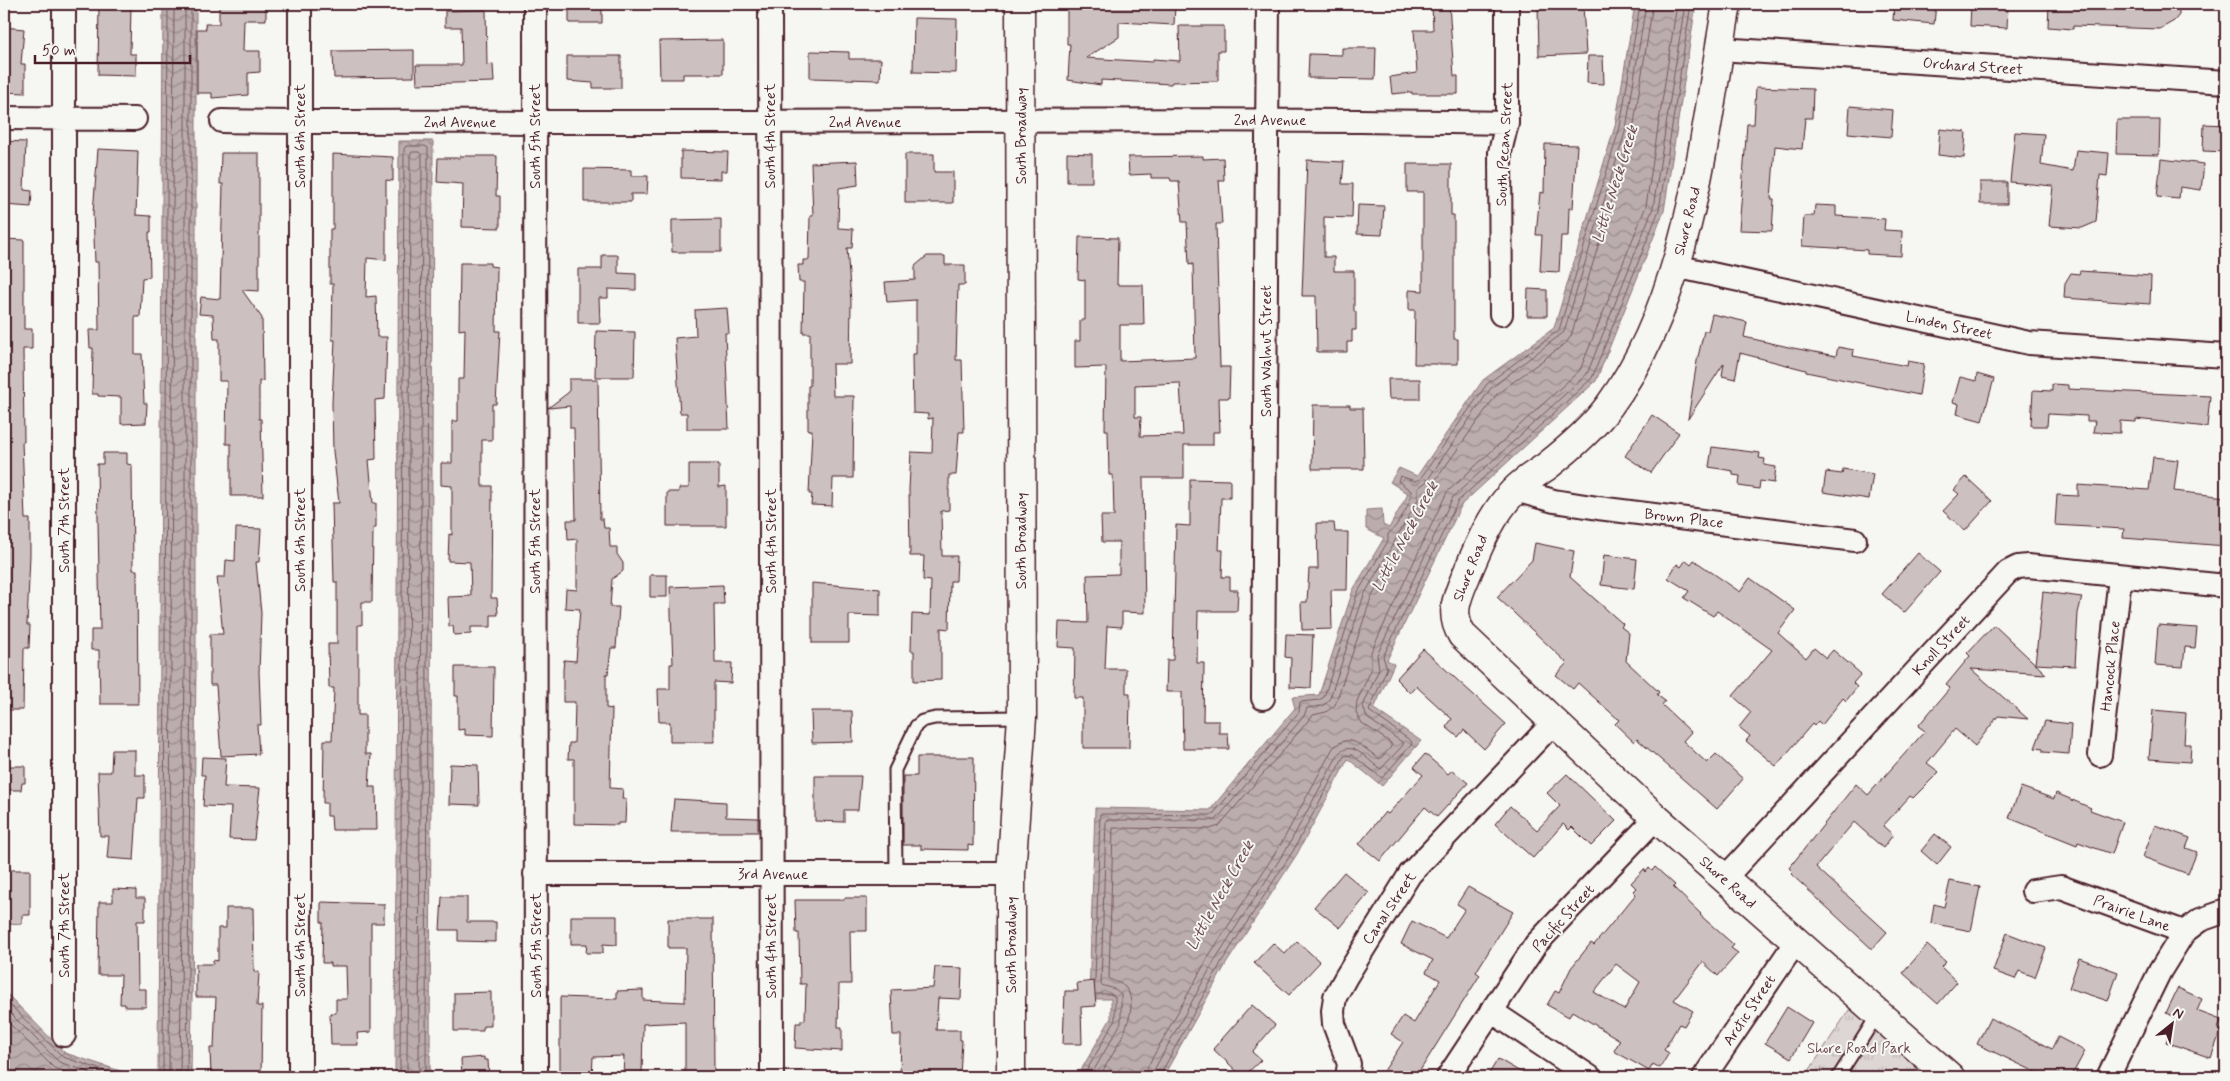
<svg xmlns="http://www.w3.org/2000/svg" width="2230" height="1081" font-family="Mynerve,sans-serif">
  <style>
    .park { fill: url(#park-tufts); stroke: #947a80 }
    .water { fill: url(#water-waves); stroke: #8e747a }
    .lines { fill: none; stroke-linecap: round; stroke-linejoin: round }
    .shore { stroke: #77585f; stroke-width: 1 }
    .building { fill: #ccc1c0; stroke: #4a1f2b; fill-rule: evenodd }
    .service-casing { stroke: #4a1f2b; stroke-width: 15 }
    .minor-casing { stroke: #4a1f2b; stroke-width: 26 }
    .tertiary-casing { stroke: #4a1f2b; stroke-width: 31 }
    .service { stroke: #f6f6f2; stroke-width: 11 }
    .minor { stroke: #f6f6f2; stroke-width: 22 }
    .tertiary { stroke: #f6f6f2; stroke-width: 28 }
    .labels { text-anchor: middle; stroke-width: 4; stroke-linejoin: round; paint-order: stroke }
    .street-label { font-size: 15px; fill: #4a1f2b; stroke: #f6f6f2 }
    .park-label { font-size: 15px; fill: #6f4d56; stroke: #f6f6f2 }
    .water-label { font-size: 16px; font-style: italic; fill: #6c4a52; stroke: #f6f6f2 }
  </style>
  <defs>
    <pattern id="park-tufts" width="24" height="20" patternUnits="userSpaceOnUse" patternTransform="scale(1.25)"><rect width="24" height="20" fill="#ddd6d5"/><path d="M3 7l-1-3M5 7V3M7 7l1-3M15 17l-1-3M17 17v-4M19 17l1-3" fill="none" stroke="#bfb7b7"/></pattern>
    <pattern id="water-waves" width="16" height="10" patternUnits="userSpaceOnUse" patternTransform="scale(1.25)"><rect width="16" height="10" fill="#bbadae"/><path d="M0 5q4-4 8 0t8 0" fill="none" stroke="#9a8c8e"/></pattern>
  </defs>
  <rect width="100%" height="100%" fill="#f6f6f2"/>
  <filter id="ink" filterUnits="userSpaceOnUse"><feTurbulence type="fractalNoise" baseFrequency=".02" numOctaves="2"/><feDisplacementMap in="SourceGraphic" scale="10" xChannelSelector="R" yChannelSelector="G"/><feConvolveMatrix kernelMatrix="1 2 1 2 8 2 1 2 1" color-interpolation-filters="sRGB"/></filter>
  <g filter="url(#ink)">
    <path class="park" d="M1853 1004 1937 1077H1805Z"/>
    <path class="water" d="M163 4H196V666L191 1077H158Z
      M1635 4H1696L1664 211 1596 381 1462 504 1387 660 1394 664 1374 709 1421 741 1382 786 1348 759 1297 854 1226 964 1163 1077H1077L1111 1018V999H1089L1095 808 1210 810 1295 708 1292 697 1319 695 1353 590 1384 538 1366 529V510L1382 509 1383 525 1389 528 1408 494 1390 482 1399 468 1417 476 1483 380 1554 328 1615 126Z
      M399 141H433L430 1077H395Z
      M4 991 65 1053 139 1077H4Z"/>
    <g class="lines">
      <path class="shore" d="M1095 980 1100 814 1210 815 1214 813 1299 712 1300 702 1319 700 1324 697 1358 592 1388 541V534C1396 529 1414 499 1411 491L1398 481 1400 476 1415 481 1420 479 1487 384 1559 330 1620 127 1640 4
        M4 999 63 1057 123 1077
        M4 1007 59 1062 104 1077
        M4 1018 54 1068 80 1077
        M163 1077 168 4
        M169 1077 174 4
        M180 1077 185 666V4
        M187 1077 191 666V4
        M400 1077 404 149 406 146H425L428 148 426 1077
        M407 1077 410 155 412 152H419L422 155 419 1077
        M1083 1077 1115 1020V997L1111 994H1096
        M1090 1077 1121 1023V994L1115 989 1101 985 1106 820H1216L1304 716 1307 708 1322 706 1329 701 1364 595 1418 500V488L1426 482 1491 388 1564 332 1626 129 1646 4
        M1099 1077C1110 1057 1145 1010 1125 987 1120 982 1113 982 1109 978L1113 828 1210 829 1219 826 1313 715 1326 712 1335 705 1371 598 1424 504 1427 492 1497 394 1566 343 1571 336 1633 130 1653 4
        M1145 1077 1148 1066 1210 954 1281 844 1333 748C1350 730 1365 750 1380 759L1391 747V743L1362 723 1356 713 1357 701 1371 670V652L1447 492 1580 370 1646 206 1677 4
        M1153 1077 1154 1070 1216 958 1287 848 1339 753C1354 739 1368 762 1381 769L1403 745 1402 742 1367 718 1363 706 1379 669 1377 655 1453 497 1587 374 1653 208 1685 4
        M1159 1077 1222 961 1293 851 1344 756 1352 755 1382 778 1412 744 1411 741 1369 711 1387 668 1383 657 1458 501 1592 378 1659 210 1691 4"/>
    </g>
    <path class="building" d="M99 4H131L130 54H136V76L98 75Z
      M219 4H266V20H244L243 51H260V72L248 73V95L212 98V93H197V29H206L205 24H219Z
      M569 4H602V23H569Z
      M1156 4 1175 5 1174 25 1119 22V37L1086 58 1153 62V59L1180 61 1179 26H1224V51H1218V81L1172 82 1171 84 1101 80V85L1068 80 1070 44H1067V5Z
      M1432 4H1449L1454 76H1458V94H1412V92L1392 94 1390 77 1417 73 1414 30H1433Z
      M1894 4H1936L1934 24 1893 20Z
      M1971 4H2008L2007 28 1970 26Z
      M2049 4H2179V15L2174 21 2160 29 2073 26V29L2048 27Z
      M1538 5 1583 6 1586 54 1539 56Z
      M486 10 487 65 493 64 494 82 417 84 416 65H462L461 27H445V11Z
      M914 18 957 19 956 73 913 72Z
      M4 27 24 29 21 64H25V93L4 92Z
      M723 40V74H683V79H660L659 41Z
      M1342 48H1376L1375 79 1308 78 1309 54 1342 55Z
      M414 50V77L334 78 333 51Z
      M810 51 849 52V59H881L880 80 810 78Z
      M567 56H621V88H593V83L567 81Z
      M1588 56H1603L1604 84 1587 83Z
      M1756 87 1813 89 1812 118H1805L1802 149 1775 146 1771 199H1774L1772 231 1739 230 1747 124H1754Z
      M1850 106 1893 110 1891 137 1848 133Z
      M2117 120H2160L2159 155 2116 154Z
      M2204 124 2226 125V152L2203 151Z
      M1940 129 1966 132 1964 158 1938 155Z
      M2015 132 2044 134 2041 165 2073 171 2076 150 2109 153 2107 176 2100 175 2096 222 2082 228 2049 226 2053 186 2010 182Z
      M4 141 26 142 24 190 32 191 31 207 4 205Z
      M1545 144 1577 145 1573 208H1569L1568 236H1561L1559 272 1540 271 1542 235H1536L1540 192 1544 193Z
      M98 149 138 151 136 215 151 216V232H149L150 277 142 278 140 317H135V354H142L144 403H147L146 423 121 424V397L98 396V394H92L93 348H90L89 330H99L98 262H95L93 213Z
      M681 151 728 152 727 171H721V179L681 178Z
      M221 153H259V291L242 290 262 318 263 381H259V419H261L263 496H231V444H226L227 381H219V339H214L213 315 199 314 201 297 220 299 223 184H220Z
      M1067 153 1092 154V182H1067Z
      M333 154 393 157V181L386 180V260L367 258 366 297 376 296 377 337H387L385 399 375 400 376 459 369 460 373 503H376V528H373L372 602H362V625H358V715H365V754H371L369 787H376L377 830H332L331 816H327V803H323L324 740H332L334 688H329L328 644H337V582H334L332 503H339L333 451 332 403 335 340H332L333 284H330V229H333Z
      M905 154H934V172H953V203H905Z
      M460 156H497L496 196H500V228L462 227 463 184 437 182 438 158H460Z
      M1203 156V159L1223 158 1224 180H1219L1222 224H1216L1220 367H1230L1229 398H1219L1220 432H1213V445H1184V478H1143L1145 613 1122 612V627L1107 626 1105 669H1126V693H1130L1129 748H1083V698H1074L1075 648 1058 647 1059 622 1088 623 1087 575 1119 574V542H1102L1101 516H1114L1113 475H1109L1108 430H1105L1106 367 1075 368V341H1080V320H1085V280L1078 279 1079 237 1118 238 1117 285H1143L1144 325H1120V361L1195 358 1193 264 1189 265 1187 222H1182L1179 181H1171L1170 178H1151V174L1129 175 1128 157ZM1180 383 1183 435 1140 436 1141 417H1135V385Z
      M2161 159 2204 164 2201 190 2180 187 2179 199 2157 197Z
      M1307 160 1344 162 1342 184H1353L1352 218 1324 217V257H1334V271H1354V312H1356V330H1352V342H1347V352H1317L1316 296H1302Z
      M857 161 858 185 839 188 838 228 853 229 852 248H847L851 302 850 364H832L833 396H854L853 478H833L832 506 811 505 812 494H809L812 430H808V386H810V333H803L804 282H799L798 265H803V260H809L810 216H813L811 163Z
      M1407 164H1451V215H1454V339H1458V364H1414L1415 310H1409V290L1423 291V192H1407Z
      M584 169 631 170V176H648L647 194H631V202H584Z
      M1980 182H2007V204H1980Z
      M1358 205 1384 206 1382 235 1357 234Z
      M1815 205 1836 206V216L1885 219 1884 230 1902 231 1901 256 1867 254V250L1802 246 1804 216H1814Z
      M721 219V252H672V220Z
      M4 239 24 240V329H32V349H23L24 442H22L25 519H30V555L27 625H30L29 648H24L23 710H4Z
      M602 255H618V273L636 274V290L608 289V298H599L600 323H578V269H602Z
      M927 256H945V265H965V285H958L956 360H962L964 432H959L956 475H949V510L941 511 942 556H957L956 581H950L949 629 941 628V680L914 681V651H911L912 614 930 615 931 581 923 580 924 556H910L909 489 911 452 932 453 933 418 928 419V414L913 413 912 354H916V300L887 302 885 282 915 280V266Z
      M460 263H490V266L497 267 496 331H500L496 404H492V440H482V486H492L491 598H497L498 615H491V627H471V634L454 635 453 626H449L448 597 471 596 470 562 448 561 449 534 452 535V486L441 485V463H452V421H458V379H464L465 329 459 330Z
      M2080 271 2151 276 2150 304 2064 298 2065 283 2071 273 2079 274Z
      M1528 289 1547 290V316H1527Z
      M727 308 729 333H725L729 429H687V413H680L675 338 696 336 695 310Z
      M1712 314 1747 322 1744 337 1793 348 1836 356 1838 347 1854 350 1853 356 1907 366 1908 361 1924 364 1919 395 1806 372V370L1740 353 1735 379 1722 376 1724 363 1688 419 1697 361 1704 331H1708Z
      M596 331 635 332 634 377H595Z
      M1977 374 1994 379 1982 421 1957 414 1959 404 1953 402 1960 377 1976 381Z
      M569 379H598L600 519H603L604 528H609L610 547H617V554L623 563V571L612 579 610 607H619L616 648H611L608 674H606V708L612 709 610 788 623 789 622 799H626L625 823H618V825L574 824V759H568L569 743H574L575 702H563V670L564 660 576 661 580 609 565 608 566 589 577 590V539L568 540 567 520H576L574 428H570V406L548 408 569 392Z
      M1388 379H1420V399H1389Z
      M2052 384 2068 385V389L2210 396 2207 427 2136 419V422L2120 421V433L2093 432 2095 421H2087V416L2048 414 2047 426H2031L2033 390 2052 391Z
      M1313 405H1350V408H1363L1364 469H1312Z
      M1652 415 1679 433 1651 473 1625 456Z
      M1712 447 1760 453 1759 458 1765 459 1764 465 1776 467 1774 483 1760 481 1759 489 1739 486 1740 476 1733 475V471L1709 467Z
      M103 453H127V464L132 465 133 570H137L138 704H100L99 650H91V630H100L97 464H103Z
      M2153 457 2178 460 2174 491 2226 497V546L2123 538 2124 529 2055 525 2057 495 2078 496V485L2149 490Z
      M689 464H719V487L726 486V526H667V492H679V488H689Z
      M1843 469 1873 474 1869 499 1823 492 1826 472 1842 474Z
      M1966 477 1992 501 1965 531 1943 511 1959 494 1954 490Z
      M1190 479 1230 480V498H1221L1219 550H1223L1222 577H1230V590H1238L1237 611H1198L1197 663H1204L1203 721H1219V733H1228L1229 749H1183L1182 692H1166L1167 660H1173L1176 525 1190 526Z
      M1317 523H1334L1335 532H1348L1347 590H1331L1332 629 1302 630 1301 602H1307L1309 569H1318Z
      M236 528 261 529 259 562H256L261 613 259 672 261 725H257L259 754 221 756 216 685H210V634H223L217 577H225L226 560 235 561Z
      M1535 543 1574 551 1570 577 1623 624 1621 627 1629 633 1626 661 1659 692 1657 695 1665 701 1662 705 1691 732 1683 741 1707 763 1716 754 1743 779 1717 809 1637 739 1634 742 1615 724 1619 720 1578 683 1573 689 1556 675 1567 663 1497 597 1532 560Z
      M1918 553 1940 572 1904 613 1882 594Z
      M1604 555 1637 559 1634 589 1601 585Z
      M1686 560 1691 564 1694 560 1740 592 1750 578 1795 610 1778 633 1806 658 1814 648 1826 658 1833 650 1861 674 1853 683 1857 687 1846 701 1843 698 1822 725 1818 721 1814 726 1812 724 1776 766 1746 741 1750 736 1739 727 1751 712 1733 696 1772 650 1717 611 1713 616 1684 598 1689 591 1668 578 1677 564 1681 567Z
      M650 575H667V597H650Z
      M812 583 880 589V616L849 615V643H812Z
      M723 585 724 604H714L715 663H732L731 683 714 682V742H670V722H659L658 689H670V664H673L670 587Z
      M2043 592 2082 597 2078 613 2075 666 2035 664Z
      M1994 625 2046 674 1971 669 2028 719 1998 716 1975 746 1955 729 1927 763 1939 772 1913 798 1910 796 1883 826 1893 835 1883 848 1854 822 1816 867 1887 932 1872 949 1791 874 1793 872 1789 868 1856 784 1868 795 1925 731 1918 726 1950 688 1946 685 1970 656 1967 653Z
      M2158 625 2197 628 2195 648 2185 647 2183 667 2155 665Z
      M1286 634 1313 635 1311 688 1290 687 1291 658 1285 657Z
      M1423 649 1506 724 1484 749 1464 730 1458 737 1446 727 1452 719 1416 686 1410 693 1396 679Z
      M455 667H494L493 736 465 735V729L458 730V696H455Z
      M2153 710 2186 713 2184 744H2191L2190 762 2149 759Z
      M811 711H852L853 742 812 743Z
      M2045 721 2071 724 2069 754 2043 752V749L2035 748Z
      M112 750H135V775H145V798H138L134 860 107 858 109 836H100L98 772H111Z
      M1425 754 1448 774 1452 770 1468 783 1437 817 1425 807 1380 861 1359 844 1385 812 1388 814 1423 775 1414 767Z
      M202 757 226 758 224 787 260 788 254 840 229 839 231 807 203 806 205 775H201Z
      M917 757H974L973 846 968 845V850L921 849V845H903V776H917Z
      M450 764 478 765 479 805 449 804Z
      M4 766H25V783H22L21 790H4Z
      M1567 774 1616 821 1591 846 1572 827 1569 830 1563 824 1533 858 1495 824 1510 806 1537 830 1560 806 1547 793Z
      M815 776H861L858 810H844V822L815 821Z
      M2021 787 2054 799 2056 793 2091 808 2090 810 2123 822 2112 854 2078 842 2077 845 2009 818Z
      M674 799 726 802V817L758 818V832H671Z
      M2155 825 2190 838 2186 848 2197 852 2188 874 2143 857Z
      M1935 834 1951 847 1937 865 1921 851Z
      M1655 867 1675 885 1673 887 1701 914 1700 915 1734 945 1731 948 1738 953 1718 976 1703 962 1674 1000 1693 1011 1684 1026 1679 1024 1664 1050 1669 1053 1660 1068 1653 1064 1649 1071 1614 1051 1620 1040 1572 1011 1569 1017 1547 1005 1555 991 1559 993 1571 968 1591 943 1594 945 1636 894 1633 891 1636 888 1631 883 1644 869 1646 872 1649 868 1652 871ZM1616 964 1640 982 1624 1010 1594 992Z
      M6 870H30V915H22V924H4Z
      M1344 872 1369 893 1340 928 1314 907Z
      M1950 881 1980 887 1971 931 1931 923 1934 904 1944 907Z
      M1468 887 1513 912 1476 972 1480 975 1416 1077H1380L1403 1042 1391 1034 1403 1016 1414 1023 1440 980 1426 972 1433 960 1401 944 1412 921 1446 938 1465 909 1457 904Z
      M113 889 136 890V898H145V921H137L138 989H146V1007H125V1004H120L121 975H98L99 902H113Z
      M442 897H467V922H496V942L458 941V930H440Z
      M844 898H867V931H850L851 984H839L838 1027H842V1051L795 1048 796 1023H801V1020H805L806 984H800L799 933H796L795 900H844Z
      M321 902 384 904V923H371V1032L357 1033 358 1045H331L330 1013H336V999H347L346 966H330V963H322L323 922H321Z
      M226 908H253L254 972H259L257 1006H262L261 1077H211L210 1048H214L216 997H196V964H213V960L218 961V928H226Z
      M571 916H617V945L603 944V953H586L587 944H571Z
      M668 919H713L714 1077H685V1022L643 1024 642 1077 623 1076 624 1056 593 1057 592 1077H560V997L617 999V991L643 990V1000L685 1002 686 948H668Z
      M2007 933 2046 948 2035 977 2019 971 2015 979 1993 971Z
      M1297 941 1320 962 1289 995 1254 963 1273 943 1285 954Z
      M1927 945 1946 962 1941 967 1957 982 1938 1004 1903 973Z
      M2079 958 2118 972 2108 1001 2069 988Z
      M935 967 962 968 961 999 938 998 936 1030H960V1040H962L960 1077H900L901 1035H893L891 990 933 988Z
      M1094 981 1096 1006 1081 1007 1082 1044H1063L1065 991H1078L1077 983Z
      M2178 988 2202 999 2197 1011 2221 1020 2218 1029 2221 1030 2211 1058 2166 1042 2175 1017 2166 1013Z
      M491 992V1026H483V1031H454V993Z
      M1252 1005 1275 1025 1252 1052 1261 1060 1243 1077 1213 1049Z
      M1787 1007 1812 1023 1791 1058 1765 1043Z
      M1990 1018 2052 1049 2058 1037 2085 1051 2071 1077H2046L1977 1044Z
      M484 1057V1060H488L489 1077H462L461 1059Z
      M1498 1059 1529 1077H1487Z"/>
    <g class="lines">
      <g class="service-casing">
        <path id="service" d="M896 874 895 770 916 726 922 721 935 718 1022 717
          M1838 1077 1878 1014"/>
      </g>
      <g class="minor-casing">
        <path id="minor" d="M64 4V1035
          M535 4 536 1077
          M770 4 772 1077
          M1719 49 2226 82
          M4 118 135 119
          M222 121C328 123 433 121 539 122 862 123 1184 117 1507 123
          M1675 266 2029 343 2226 356
          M1501 314 1500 152 1507 123V4
          M1515 490 1554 501 1598 508 1855 540
          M1263 698 1268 4
          M2100 755 2120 577
          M535 874H1011
          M1724 879 2008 572 2018 567 2028 566 2226 586
          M2033 891 2061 887 2184 932 2200 920 2226 911
          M1491 1011 1590 1077
          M300 1077V4
          M1347 1077 1349 1064 1334 1024 1333 1011 1335 997 1346 977 1410 874 1553 723
          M1448 1077 1536 944 1656 818
          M1704 1077 1795 943
          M2108 1077 2160 971 2184 932"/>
      </g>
      <g class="tertiary-casing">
        <path id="tertiary" d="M1727 4C1704 135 1690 296 1609 406 1592 429 1570 448 1547 466 1536 474 1523 481 1514 491 1491 515 1479 545 1466 576 1457 597 1449 614 1462 635L1656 818 1950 1077
          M1011 1077V874L1022 717 1020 4"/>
      </g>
      <use href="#service" class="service"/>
      <use href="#minor" class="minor"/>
      <use href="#tertiary" class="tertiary"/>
    </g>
  </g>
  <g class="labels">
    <g class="street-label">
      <text transform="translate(1973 66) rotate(4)" y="5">Orchard Street</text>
      <text x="1270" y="125">2nd Avenue</text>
      <text x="460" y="127">2nd Avenue</text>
      <text x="865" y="127">2nd Avenue</text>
      <text transform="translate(300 136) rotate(-90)" y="5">South 6th Street</text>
      <text transform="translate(535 136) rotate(-90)" y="5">South 5th Street</text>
      <text transform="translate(770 136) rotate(-90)" y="5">South 4th Street</text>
      <text transform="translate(1021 136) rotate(-90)" y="5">South Broadway</text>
      <text transform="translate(1504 144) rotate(-87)" y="5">South Pecan Street</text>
      <text transform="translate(1687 221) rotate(-76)" y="5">Shore Road</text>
      <text transform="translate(1949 325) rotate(12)" y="5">Linden Street</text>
      <text transform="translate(1266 351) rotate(-90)" y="5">South Walnut Street</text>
      <text transform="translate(1684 518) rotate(7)" y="5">Brown Place</text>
      <text transform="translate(64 520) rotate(-90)" y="5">South 7th Street</text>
      <text transform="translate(300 540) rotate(-90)" y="5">South 6th Street</text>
      <text transform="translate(535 541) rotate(-90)" y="5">South 5th Street</text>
      <text transform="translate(771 541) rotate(-90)" y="5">South 4th Street</text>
      <text transform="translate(1021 541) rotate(-90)" y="5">South Broadway</text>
      <text transform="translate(1470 568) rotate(-68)" y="5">Shore Road</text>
      <text transform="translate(1941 645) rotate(-47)" y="5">Knoll Street</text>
      <text transform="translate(2110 666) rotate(-84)" y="5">Hancock Place</text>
      <text x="773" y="879">3rd Avenue</text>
      <text transform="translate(1728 882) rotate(42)" y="5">Shore Road</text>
      <text transform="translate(1389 908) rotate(-56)" y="5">Canal Street</text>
      <text transform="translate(2132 913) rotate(20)" y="5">Prairie Lane</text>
      <text transform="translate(1563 918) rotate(-48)" y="5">Pacific Street</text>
      <text transform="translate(64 925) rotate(-90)" y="5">South 7th Street</text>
      <text transform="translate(300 945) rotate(-90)" y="5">South 6th Street</text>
      <text transform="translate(536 945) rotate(-90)" y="5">South 5th Street</text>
      <text transform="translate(1011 945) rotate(-90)" y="5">South Broadway</text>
      <text transform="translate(771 946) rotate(-90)" y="5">South 4th Street</text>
      <text transform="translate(1749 1010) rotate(-56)" y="5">Arctic Street</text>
    </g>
    <g class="park-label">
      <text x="1859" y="1053">Shore Road Park</text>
    </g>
    <g class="water-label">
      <text transform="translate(1614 184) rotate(-73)" y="6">Little Neck Creek</text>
      <text transform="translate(1404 536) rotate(-62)" y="6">Little Neck Creek</text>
      <text transform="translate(1219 895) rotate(-61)" y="6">Little Neck Creek</text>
    </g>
  </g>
  <rect width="2230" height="1081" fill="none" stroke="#f6f6f2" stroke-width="20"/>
  <rect x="10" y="10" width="2210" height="1061" fill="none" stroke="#4a1f2b" stroke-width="2" filter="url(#ink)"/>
  <g transform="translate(2172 1024) rotate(30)" stroke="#f6f6f2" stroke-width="4" paint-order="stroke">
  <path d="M0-4L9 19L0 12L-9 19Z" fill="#4a1f2b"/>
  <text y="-8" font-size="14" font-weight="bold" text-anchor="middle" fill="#4a1f2b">N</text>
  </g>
  <path d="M35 55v8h155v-8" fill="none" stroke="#4a1f2b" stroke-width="2.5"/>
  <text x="42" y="55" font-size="15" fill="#4a1f2b" stroke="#f6f6f2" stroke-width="4" paint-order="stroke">50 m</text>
</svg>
